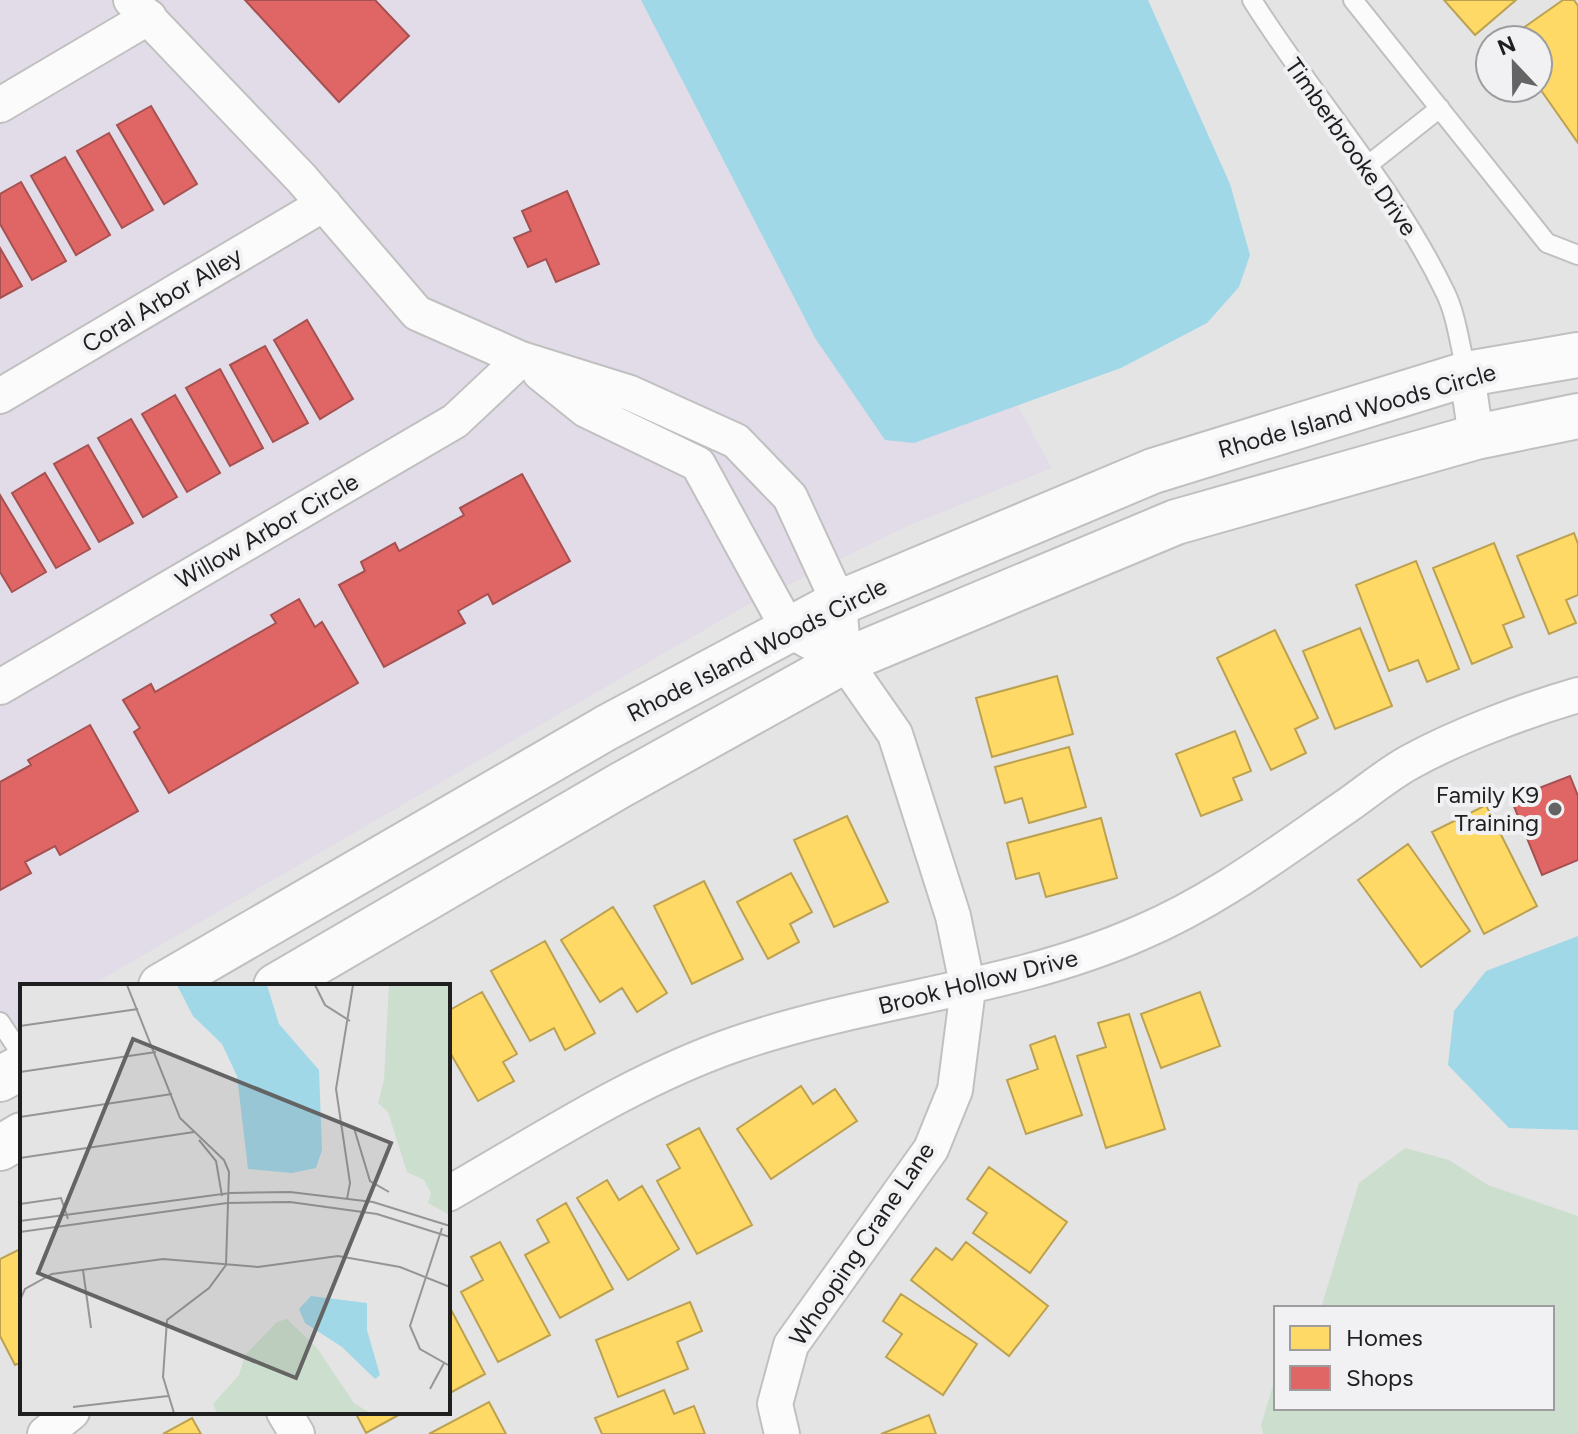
<svg xmlns="http://www.w3.org/2000/svg" width="1578" height="1434" font-family="Figtree,sans-serif">
  <style>
    .commercial { fill: #e1dce8 }
    .green { fill: #ccdecd }
    .water { fill: #a1d8e8 }
    .homes { fill: #ffd966; stroke: #bca151; stroke-width: 2 }
    .shops { fill: #e06666; stroke: #a65151; stroke-width: 2 }
    .lines { fill: none; stroke-linecap: round; stroke-linejoin: round }
    .service-casing { stroke: #c0c0c1; stroke-width: 22 }
    .minor-casing { stroke: #c0c0c1; stroke-width: 38 }
    .tertiary-casing { stroke: #c0c0c1; stroke-width: 48 }
    .service { stroke: #fbfbfb; stroke-width: 18 }
    .minor { stroke: #fbfbfb; stroke-width: 34 }
    .tertiary { stroke: #fbfbfb; stroke-width: 44 }
    .poi-dot { fill: #646465; stroke: #f1f1f3; stroke-width: 3 }
    .labels { text-anchor: middle; stroke-width: 8; stroke-linejoin: round; paint-order: stroke }
    .street-label { font-size: 24px; fill: #1f1f20; stroke: #f1f1f3 }
    .poi-label { font-size: 24px; fill: #1f1f20; stroke: #f1f1f3; text-anchor: end }
    .inset-road { fill: none; stroke: #959596; stroke-width: 2 }
    .view { fill: #646465; fill-opacity: 0.15; stroke: #646465; stroke-width: 4 }
    .inset-edge { fill: none; stroke: #1f1f20; stroke-width: 4 }
  </style>
  <rect width="100%" height="100%" fill="#e4e4e5"/>
  <path class="commercial" d="M0 0H793L1052 468 903 528 742 608 90 986H22V1025L0 1038Z"/>
  <path class="green" d="M1405 1148 1449 1160 1488 1185 1578 1216V1434H1263L1261 1425 1276 1376V1408H1552V1308H1321L1359 1183Z"/>
  <path class="water" d="M641 0H1148L1230 184 1250 255 1239 287 1207 323 1121 368 914 443 885 440 815 338Z
    M1578 936V1130L1509 1128 1448 1065 1454 1011 1486 971Z"/>
  <path class="homes" d="M1444 0H1516L1475 35Z
    M1563 0H1574L1578 6V143L1538 86V40H1506Z
    M1574 533 1578 544V595L1566 600 1576 623 1549 634 1517 556Z
    M1494 543 1524 617 1503 625 1512 647 1472 664 1433 568Z
    M1416 561 1459 669 1427 682 1418 660 1389 671 1356 585Z
    M1360 628 1392 706 1335 729 1303 651Z
    M1275 630 1318 718 1295 729 1306 753 1271 770 1217 658Z
    M1057 676 1073 734 992 757 976 698Z
    M1235 731 1251 771 1233 778 1242 800 1201 816 1176 754Z
    M1069 747 1086 807 1029 823 1022 798 1005 803 995 767Z
    M1486 805 1537 906 1484 934 1432 832Z
    M847 816 888 902 834 927 794 840Z
    M1101 818 1117 878 1046 897 1039 873 1016 879 1007 843Z
    M1408 844 1470 931 1421 967 1358 880Z
    M791 873 812 912 790 924 799 942 768 959 737 902Z
    M704 881 743 959 692 984 654 906Z
    M613 907 667 993 637 1012 622 988 600 1002 561 940Z
    M545 941 595 1033 565 1050 554 1028 530 1041 491 971Z
    M482 992 517 1054 503 1062 514 1081 478 1101 448 1049V1011Z
    M1200 992 1220 1046 1161 1068 1141 1014Z
    M1129 1014 1165 1129 1106 1148 1077 1056 1106 1047 1098 1023Z
    M1055 1036 1082 1115 1026 1134 1007 1080 1038 1069 1030 1045Z
    M801 1086 813 1104 835 1089 857 1121 771 1179 737 1129Z
    M699 1128 752 1225 697 1254 657 1181 680 1168 667 1145Z
    M989 1167 1067 1222 1030 1273 973 1233 987 1213 967 1199Z
    M607 1180 619 1200 642 1186 679 1249 628 1280 577 1198Z
    M566 1203 613 1289 560 1318 525 1255 549 1242 537 1220Z
    M500 1242 550 1335 498 1362 461 1292 483 1280 471 1257Z
    M966 1242 1048 1306 1009 1356 911 1280 936 1248 952 1260Z
    M22 1248V1362L15 1365 0 1336V1259Z
    M901 1294 977 1344 943 1395 886 1357 902 1334 883 1321Z
    M690 1302 702 1331 677 1342 688 1369 618 1397 596 1340Z
    M448 1304 485 1374 448 1394Z
    M664 1390 674 1414 694 1406 705 1434H602L595 1418Z
    M489 1402 506 1434H429Z
    M355 1412H404L366 1433Z
    M929 1415 936 1434H881Z
    M192 1418 201 1434H163Z"/>
  <path class="shops" d="M245 0H375L409 36 339 102Z
    M151 106 197 184 164 204 117 125Z
    M109 133 153 210 122 228 77 151Z
    M65 157 110 235 76 255 31 176Z
    M21 182 66 261 32 280 0 224V194Z
    M567 191 599 264 556 282 546 259 528 267 514 238 531 231 522 211Z
    M0 248 22 286 0 298Z
    M307 320 353 399 320 419 274 340Z
    M265 346 308 423 273 442 230 365Z
    M220 369 263 448 230 466 186 388Z
    M175 395 220 473 187 492 142 414Z
    M131 419 177 497 143 517 98 438Z
    M88 445 133 523 99 542 54 464Z
    M45 473 90 549 56 568 12 493Z
    M522 474 570 561 493 604 488 594 458 611 465 623 384 667 339 585 365 571 361 562 395 543 399 551 464 515 460 508Z
    M0 495 46 572 12 592 0 572Z
    M299 599 315 627 322 622 358 683 169 793 134 732 140 728 123 700 151 684 155 692 276 623 271 615Z
    M90 725 138 811 60 855 55 846 25 862 31 873 0 890V782L31 765 28 760Z
    M1570 776 1578 796V860L1542 875 1511 799Z"/>
  <g class="lines">
    <g class="service-casing">
      <path id="service" d="M1252 0C1314 99 1394 186 1445 292 1457 316 1460 348 1467 374
        M1353 0 1547 243 1578 255
        M1368 165 1440 108
        M0 1022 22 1055"/>
    </g>
    <g class="minor-casing">
      <path id="minor" d="M131 0 302 179 417 313 521 359 630 393 736 441 790 497 839 603 844 661 895 734 953 916 968 989 955 1090 931 1149 791 1345 775 1404 782 1434
        M0 105 149 17
        M540 373 586 410 698 464 789 630 844 661
        M1467 374 1476 437
        M0 396 324 204
        M0 687 455 421 521 359
        M448 1194C541 1141 634 1079 736 1044 869 998 1011 990 1140 933 1216 901 1281 851 1348 805 1368 791 1388 774 1410 762 1457 736 1526 710 1578 695
        M284 1412 297 1434
        M45 1434 72 1412"/>
    </g>
    <g class="tertiary-casing">
      <path id="tertiary" d="M161 986 606 728 839 603 1153 471 1467 374 1578 355
        M276 986 619 786 844 661 1176 522 1476 437 1578 416
        M0 1079 22 1067
        M0 1148 22 1135"/>
    </g>
    <use href="#service" class="service"/>
    <use href="#minor" class="minor"/>
    <use href="#tertiary" class="tertiary"/>
  </g>
  <circle class="poi-dot" cx="1555" cy="809" r="8"/>
  <g class="labels">
    <g class="street-label">
      <text transform="translate(1351 147) rotate(55)" y="8">Timberbrooke Drive</text>
      <text transform="translate(162 300) rotate(-31)" y="8">Coral Arbor Alley</text>
      <text transform="translate(1357 411) rotate(-16)" y="8">Rhode Island Woods Circle</text>
      <text transform="translate(267 531) rotate(-30)" y="8">Willow Arbor Circle</text>
      <text transform="translate(757 650) rotate(-27)" y="8">Rhode Island Woods Circle</text>
      <text transform="translate(978 982) rotate(-14)" y="8">Brook Hollow Drive</text>
      <text transform="translate(862 1244) rotate(-56)" y="8">Whooping Crane Lane</text>
    </g>
    <g class="poi-label">
      <text x="1539" y="803">Family K9<tspan x="1539" dy="28">Training</tspan></text>
    </g>
  </g>
  <g transform="translate(20 984)">
    <rect width="430" height="430" fill="#e4e4e5"/>
    <path d="M369 1H430V231L408 219 411 209 404 196 387 188 368 128 358 119 364 96ZM267 335 297 364 334 419 350 429H197L193 420 219 391 225 371 257 338Z" fill="#ccdecd"/>
    <path d="M157 1H247L259 40 299 86 302 166 296 184 272 189 228 185 217 92 202 60 173 32ZM291 312 347 319V346L360 391 355 395 322 363 285 339 279 325Z" fill="#a1d8e8"/>
    <path class="inset-road" d="M107 1 160 134 204 176 209 188 206 281 189 304 147 336 143 393 154 429M295 1 305 21 330 37M0 42 118 25M0 88 136 68M0 133 152 110M334 144 350 197 369 208M179 156 196 177 202 212M0 174 174 148M327 215 330 199 316 105 333 1M0 220 41 214 48 235M0 237 210 209 270 208 353 218 430 242M422 244 390 342 400 365 430 382M0 248 207 219 270 218 357 230 430 253M63 286 71 344M0 316 5 305 32 290 143 275 238 283 318 272 380 283 430 303M410 405 424 379M53 423 148 412"/>
    <path class="view" d="M113 55 371 159 276 394 18 289Z"/>
    <rect width="430" height="430" class="inset-edge"/>
  </g>
  <rect x="1274" y="1306" width="280" height="104" fill="#f1f1f3" stroke="#9d9d9f" stroke-width="2"/>
  <rect x="1290" y="1326" width="40" height="24" fill="#ffd966" stroke="#9d9d9f" stroke-width="2"/>
  <text x="1346" y="1346" font-size="24" fill="#1f1f20">Homes</text>
  <rect x="1290" y="1366" width="40" height="24" fill="#e06666" stroke="#9d9d9f" stroke-width="2"/>
  <text x="1346" y="1386" font-size="24" fill="#1f1f20">Shops</text>
  <g transform="translate(1514 64) rotate(338)"><circle r="38" fill="#f1f1f3" stroke="#9d9d9f" stroke-width="2"/>
  <path d="M0-6L14 30L0 20L-14 30Z" fill="#646465"/>
  <text y="-12" font-size="22" font-weight="bold" text-anchor="middle" fill="#1f1f20">N</text>
  </g>
</svg>
